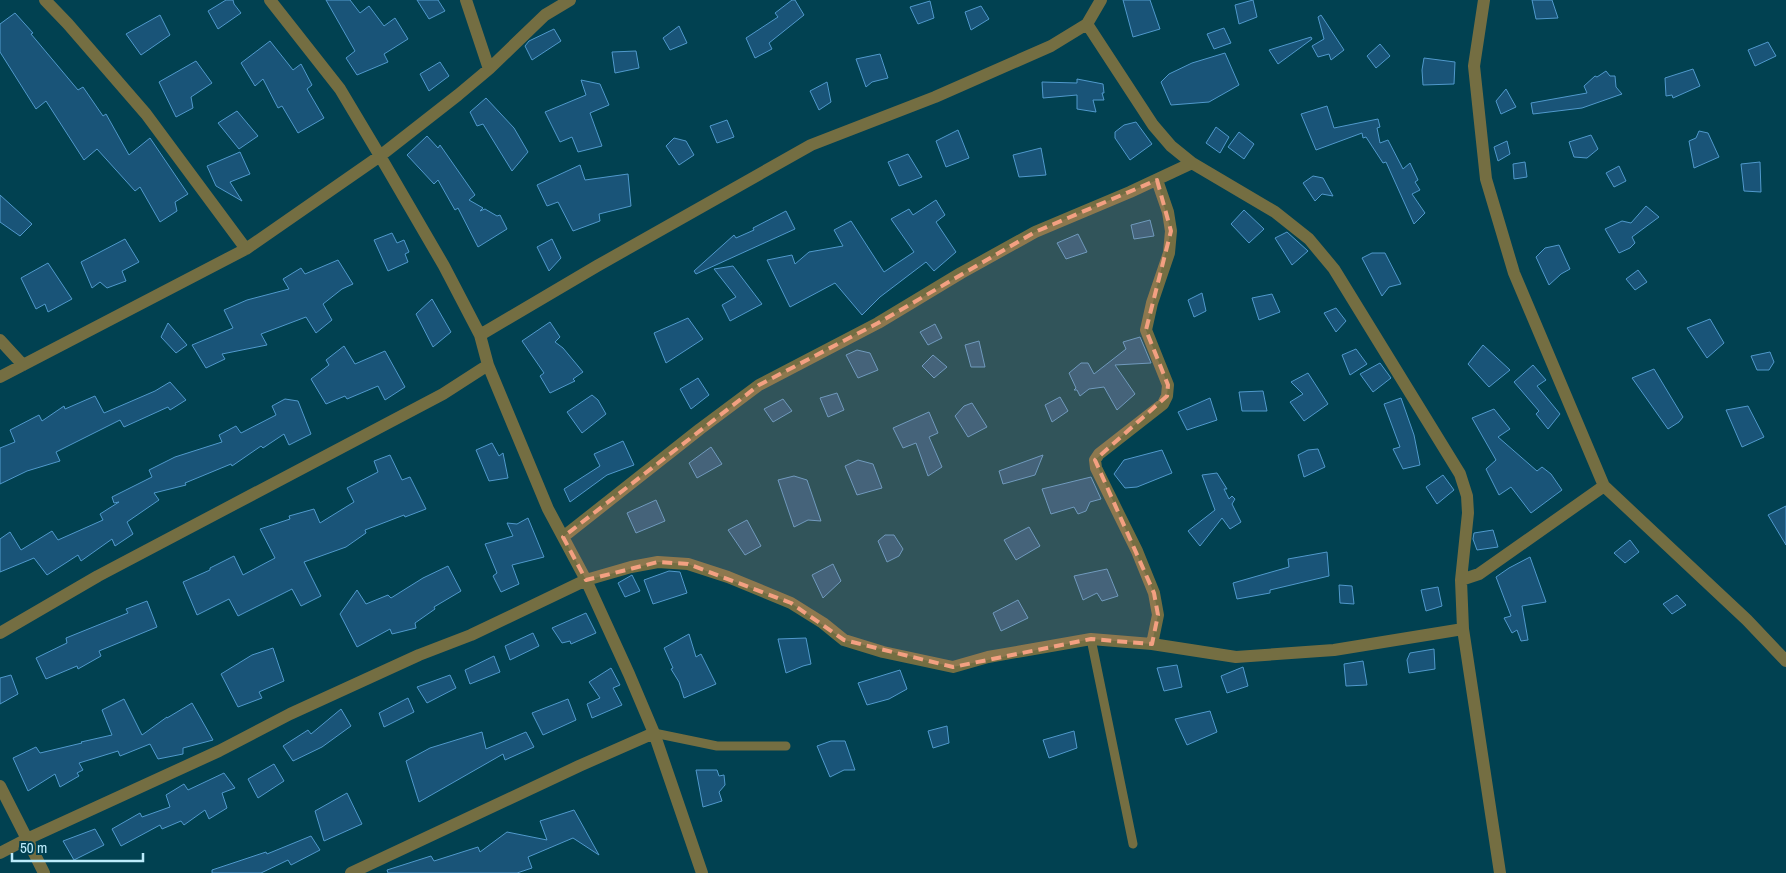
<svg xmlns="http://www.w3.org/2000/svg" width="1786" height="873" font-family="'Archivo Narrow',sans-serif">
  <style>
    .building { fill: #195478; stroke: #5099cc }
    .lines { fill: none; stroke-linecap: round; stroke-linejoin: round }
    .service { stroke: #746e42; stroke-width: 9 }
    .minor { stroke: #746e42; stroke-width: 12 }
    .marked { fill: #f3a081; fill-opacity: 0.2; stroke: #f3a081; stroke-width: 4; stroke-dasharray: 10 6; stroke-linejoin: round }
  </style>
  <rect width="100%" height="100%" fill="#014151"/>
  <path class="building" d="M226 0H233L234 4 241 13 218 29 208 11Z
    M326 0H350L360 13 369 6 384 26 395 18 408 39 384 54 388 62 357 75 346 58 355 51Z
    M417 0H438L445 11 429 19Z
    M792 0H795L804 15 769 43 772 49 755 58 746 38 778 17 775 13Z
    M1123 0H1150L1160 29 1133 37Z
    M1253 0 1257 17 1239 24 1235 5Z
    M1532 0H1552L1558 18 1536 19Z
    M930 1 934 18 918 24 910 7Z
    M981 6 989 19 971 30 965 12Z
    M15 13 33 33 31 34 78 90 83 87 103 116 106 114 129 155 150 138 188 194 175 202 177 211 160 222 140 187 135 191 97 149 84 160 46 101 36 109 0 52V24Z
    M160 15 170 35 141 55 126 34Z
    M1321 15 1344 50 1331 60 1329 54 1318 57 1312 46 1324 39 1318 17Z
    M679 26 687 43 670 50 663 38Z
    M1224 28 1231 43 1214 49 1207 34Z
    M554 29 561 41 532 60 525 46 529 41Z
    M1311 37 1312 39 1278 64 1269 50Z
    M270 41 293 70 301 64 312 85 307 89 324 118 298 133 282 106 278 108 263 79 255 86 241 63Z
    M1768 42 1776 56 1755 66 1748 50Z
    M1380 44 1390 56 1376 68 1367 56Z
    M636 51 639 68 615 73 612 52Z
    M1225 53 1239 85 1209 102 1171 105 1161 82 1169 74 1192 63Z
    M880 54 888 78 872 82 866 87 856 59Z
    M1424 58 1455 62 1454 84 1423 85 1422 70Z
    M196 61 212 83 191 97 193 108 176 117 159 82Z
    M440 62 449 76 429 91 420 74Z
    M1693 69 1700 86 1673 98 1672 95 1666 96 1665 78Z
    M1606 71 1610 76H1615L1616 87 1622 94 1582 108 1533 114 1531 103 1587 93 1584 86 1595 76 1597 77Z
    M1077 79 1103 84 1104 93H1102L1104 100H1093L1096 112 1077 109V95L1043 98 1042 82 1077 83Z
    M581 80 600 84 609 105 590 113 602 146 578 152 572 137 560 142 545 112 586 95Z
    M827 82 831 102 819 110 810 91Z
    M1506 89 1516 107 1501 114 1496 101Z
    M486 98 514 128 528 152 512 171 483 124 477 126 470 112Z
    M1327 106 1334 128 1378 119 1380 127 1377 128 1380 143 1388 140 1403 169 1410 163 1418 180 1415 182 1420 190 1412 194 1425 213 1414 224 1386 162 1383 163 1366 137 1363 138 1362 133 1316 150 1301 114Z
    M237 111 258 136 239 149 218 123Z
    M727 120 734 137 717 143 710 126Z
    M1136 122 1152 144 1130 160 1115 138V132L1124 125Z
    M1216 127 1229 137 1220 153 1206 143Z
    M958 130 969 158 946 167 936 141Z
    M1699 131 1708 133 1719 157 1694 168 1689 141 1696 138Z
    M1239 132 1254 144 1244 159 1228 147Z
    M1591 135 1598 149 1587 158 1574 157 1569 142Z
    M427 136 438 148 440 145 475 195 469 200 483 208 480 211 485 209 497 216 500 215 507 229 478 247 458 208 455 210 438 180 434 184 407 155Z
    M674 138 686 141 694 155 679 165 666 146Z
    M1507 141 1510 154 1498 161 1494 147Z
    M1041 148 1046 175 1019 177 1013 155Z
    M240 152 250 174 230 182 242 201 216 186 207 166Z
    M908 154 922 177 899 186 888 162Z
    M1525 162 1527 177 1514 179 1513 164Z
    M1760 162 1761 192 1744 191 1741 164Z
    M580 165 585 180 628 174 631 206 599 214 600 221 573 231 558 202 547 206 537 185Z
    M1619 166 1626 181 1614 187 1606 173Z
    M1313 176 1323 178 1333 196 1322 194 1315 201 1303 183Z
    M0 195 32 224 20 236 0 222Z
    M936 200 945 215 936 222 956 252 934 271 926 262 880 297 862 315 835 283 790 307 767 260 792 255 795 264 809 252 843 246 834 230 851 221 884 272 914 252 891 219 909 209 913 215Z
    M1646 206 1659 217 1632 237 1635 243 1630 248 1619 253 1605 229 1622 221 1631 223Z
    M1244 210 1264 229 1249 243 1231 224Z
    M786 211 795 229 696 274 694 271 734 235 736 238 754 230 753 228Z
    M1150 220 1154 236 1134 239 1131 225Z
    M1287 232 1308 251 1292 265 1275 238Z
    M392 233 397 243 404 240 409 252 405 254 408 262 388 271 374 240Z
    M1078 234 1087 252 1066 259 1057 243Z
    M125 239 139 262 122 271 126 281 107 288 100 282 92 288 81 262Z
    M552 239 561 258 549 271 537 247Z
    M1559 245 1570 269 1561 274 1549 285 1536 257 1545 248Z
    M1372 253H1385L1401 284 1389 287 1382 296 1362 258Z
    M338 260 353 284 342 289 323 304 332 320 316 333 306 317 261 334 267 345 222 354 225 359 206 368 192 345 233 328 224 310 247 300 289 289 283 279 301 268 305 274Z
    M48 263 72 299 48 312 45 304 36 309 21 278Z
    M733 266 762 304 730 321 722 305 736 297 714 269Z
    M1638 270 1647 282 1635 290 1626 279Z
    M1202 293 1206 311 1194 317 1188 300Z
    M1272 294 1280 312 1259 320 1252 298Z
    M432 299 451 332 433 347 416 314Z
    M1336 308 1346 321 1336 332 1324 313Z
    M688 318 703 339 666 363 654 333Z
    M1710 319 1724 343 1707 358 1687 328Z
    M550 322 560 337 555 342 563 348 583 372 573 379 575 381 550 393 540 376 544 373 522 341Z
    M168 323 187 345 176 353 161 337Z
    M935 324 942 338 928 345 920 332Z
    M1140 337 1151 363 1115 365 1135 394 1117 410 1104 387 1089 389 1080 396 1077 390H1074L1076 388 1069 373 1081 363H1088L1094 374 1126 349 1123 342Z
    M979 341 985 367H971L965 345Z
    M1483 345 1510 370 1489 387 1468 364Z
    M344 346 355 364 385 351 405 387 385 400 378 386 347 399 345 396 326 404 311 379 329 365 326 360Z
    M1356 349 1367 364 1350 375 1342 355Z
    M857 350 870 353 878 370 858 378 846 355Z
    M1770 352 1774 362 1769 370H1757L1751 356Z
    M933 355 947 367 934 378 922 366Z
    M1380 363 1391 378 1373 392 1360 374Z
    M1533 365 1546 380 1537 386 1560 414 1548 429 1536 414 1539 411 1514 382Z
    M1654 369 1683 417 1679 422 1668 429 1632 378Z
    M1308 373 1328 404 1304 421 1290 402 1303 394 1291 382Z
    M698 378 709 395 691 409 680 389Z
    M170 382 186 400 170 410 168 407 124 427 120 420 56 452 60 461 27 471 0 484V448L15 442 10 430 39 415 42 421 64 406 65 409 95 396 104 413 155 391Z
    M1263 391 1267 411H1242L1239 392Z
    M837 393 844 410 828 417 820 398Z
    M592 395 598 400 606 414 582 433 567 412Z
    M1060 397 1068 411 1052 422 1045 405Z
    M1210 398 1217 420 1187 430 1178 412Z
    M1401 398 1414 435 1420 465 1403 469 1393 449 1400 447 1384 404Z
    M285 399 298 401 311 434 289 445 284 434 263 448 261 446 232 466 231 464 185 483 186 485 154 493 159 500 127 522 133 534 115 546 112 539 81 561 78 555 47 575 34 558 0 572V539L10 532 21 550 52 531 58 540 103 520 100 514 119 502 114 503 112 497 152 477 149 470 175 457 222 442 219 435 236 426 241 433 276 415 272 406Z
    M783 399 792 411 773 422 764 409Z
    M972 403 987 427 968 437 955 416 964 406Z
    M1748 406 1764 437 1742 447 1726 410Z
    M1494 409 1510 429 1498 437 1537 471 1542 467 1551 474 1562 490 1531 513 1511 487 1499 495 1486 469 1496 460 1472 418Z
    M929 412 938 433 929 437 942 467 928 476 916 443 903 448 893 428Z
    M623 441 634 465 607 475 570 502 564 489 600 466 594 454Z
    M492 443 499 456 503 453 508 478 489 481 476 450Z
    M711 447 722 464 697 478 689 463Z
    M1318 449 1325 467 1304 477 1298 455 1308 450Z
    M1162 450 1172 473 1137 487 1125 488 1114 474 1124 460Z
    M390 455 402 480 410 477 426 509 405 517 404 515 365 530 366 533 346 547 304 562 321 596 301 606 292 589 238 616 229 599 197 615 183 582 210 570V568L234 556 243 575 275 558 260 529 290 519 289 516 314 509 320 523 354 502 347 488 378 472 374 461Z
    M1043 455 1035 475 1003 484 999 471Z
    M858 460 873 464 882 488 857 495 845 466Z
    M1217 473 1227 489H1224L1229 499 1232 496 1235 499 1232 504 1241 522 1230 529 1222 518 1200 546 1188 531 1215 510 1202 475Z
    M1443 475 1454 490 1437 504 1426 487Z
    M794 476 807 480 821 521 808 520 794 527 778 480Z
    M1091 477 1101 499 1090 502 1086 511 1078 514 1074 507 1051 514 1042 489Z
    M656 500 665 521 636 533 627 513Z
    M1786 506V545L1768 515Z
    M528 518 544 557 512 565 519 584 501 592 493 576 497 573 485 544 513 536 507 523 517 524Z
    M747 520 761 546 745 555 728 530Z
    M1029 527 1040 546 1016 560 1004 540Z
    M1493 530 1498 547 1477 550 1473 539 1474 533Z
    M885 535H894L903 549 899 556 887 562 878 541Z
    M1630 540 1639 552 1625 563 1614 553Z
    M1327 552 1329 576 1270 590V593L1237 599 1233 583 1289 567 1288 559Z
    M1530 557 1546 602 1522 606 1528 640 1521 641 1517 630 1512 633 1504 618 1511 616 1496 577 1509 568Z
    M833 564 841 581 823 598 812 575Z
    M448 566 461 591 434 607 435 609 415 623 416 628 392 634 390 629 357 647 340 614 357 590 366 604 388 595 391 598 423 578Z
    M1107 569 1118 596 1102 601 1097 593 1083 600 1074 576Z
    M669 571 680 572 687 593 653 604 644 580Z
    M632 575 640 591 625 597 618 583Z
    M1339 585 1352 586 1354 604 1340 603Z
    M1438 587 1442 606 1426 611 1421 590Z
    M1677 595 1686 605 1672 614 1663 604Z
    M1018 600 1028 618 1001 631 993 613Z
    M147 601 157 627 99 651 101 656 78 669 77 666 46 679 36 658 67 643 66 638 128 613 126 609Z
    M586 613 596 633 571 644 570 641 562 643 552 628Z
    M533 633 539 646 510 660 505 646Z
    M689 634 696 657 701 654 716 684 684 698 679 682 671 669 673 668 664 648Z
    M806 638 811 664 803 666 786 673 778 639Z
    M273 648 284 681 259 692 262 698 238 707 221 674 252 655Z
    M1434 649 1435 669 1409 673 1407 660 1410 653Z
    M494 656 500 672 470 684 465 670Z
    M1363 661 1367 685 1346 686 1344 664Z
    M1177 665 1182 687 1164 691 1157 668Z
    M1243 667 1248 686 1227 693 1221 676Z
    M611 668 620 685 613 688 622 705 592 718 587 704 600 698 589 682Z
    M900 670 907 689 889 699 867 705 858 683Z
    M11 675 18 694 0 704V678Z
    M450 675 456 688 427 703 417 687Z
    M408 698 414 712 384 727 379 713Z
    M124 699 142 735 167 717V718L192 703 213 740 183 748V754L158 759 150 744 120 756 118 751 79 763 83 770 77 773 79 776 60 787 55 774 28 791 13 758 36 747 40 753 82 743 81 742 112 735 102 710Z
    M568 699 576 720 543 735 532 713Z
    M341 709 351 726 322 747 293 761 283 746 308 730 311 734Z
    M1210 711 1217 732 1187 745 1175 719Z
    M947 726 949 743 933 748 928 731Z
    M1074 731 1077 748 1049 758 1043 740Z
    M482 732 486 749 526 732 534 747 505 760 503 754 419 802 406 761 430 748Z
    M831 741H845L855 770H844L830 777 817 746Z
    M274 764 284 781 258 798 248 779Z
    M696 770H717L719 776 724 775 725 785 719 792 722 801 703 807Z
    M224 773 235 788 222 793 227 808 209 819 205 810 184 825 181 821 162 829 160 825 121 846 112 829 140 813 142 817 170 807 166 795 184 784 188 790Z
    M347 793 362 824 324 841 315 811Z
    M574 810 599 855 573 838 528 857 532 868 517 873H388L387 870 431 856 434 861 478 847 480 852 507 832 547 840 540 821Z
    M95 829 104 845 74 860 63 841Z
    M311 836 320 850 291 865 288 860 261 873H212V870L266 852 267 854Z"/>
  <g class="lines">
    <path class="service" d="M1091 639 1133 844
      M654 733 717 746H786"/>
    <path class="minor" d="M45 0 68 24 146 114 246 249
      M1484 0 1474 66 1486 179 1514 273 1604 486 1747 620 1786 661
      M1087 24 1153 125 1171 146 1192 163 1275 212 1309 239 1334 269 1460 474 1467 496 1468 513 1461 580
      M489 69 545 15 570 0
      M480 335 597 266 811 145 935 97 1051 46 1087 24 1101 0
      M0 340 23 365
      M0 377 246 249 380 156 458 95 489 69 466 0
      M563 537 700 429 759 385 878 323 961 273 1035 232 1130 192 1192 163
      M0 633 98 576 443 394 488 365 480 335 444 266 380 156 340 89 270 0
      M1152 644 1158 615 1154 593 1137 551 1096 468 1095 460 1099 454 1163 404 1167 396 1168 385 1146 330 1152 303 1169 253 1171 231 1168 212 1157 180
      M654 733 702 873
      M0 786 27 839 0 853
      M44 873 27 839 219 751 290 714 419 655 471 635 586 580 631 567 658 562 688 564 728 577 791 603 823 623 844 640 883 652 953 667 988 657 1091 639 1152 644 1236 657 1334 650 1463 629
      M351 873 579 766 654 733 629 674 586 580 548 509 488 365
      M1500 873 1463 629 1461 580 1479 574 1604 486"/>
  </g>
  <path class="marked" d="M1157 180 1171 231 1146 330 1168 385 1167 396 1095 460 1154 593 1158 615 1152 644 1091 639 953 667 844 640 791 603 688 564 658 562 586 580 563 537 759 385 878 323 1035 232Z"/>
  <path d="M12 853v8h131v-8" fill="none" stroke="#bcebfb" stroke-width="2.5"/>
  <text x="20" y="853" font-size="15" fill="#bcebfb" stroke="#014151" stroke-width="4" paint-order="stroke">50 m</text>
</svg>
